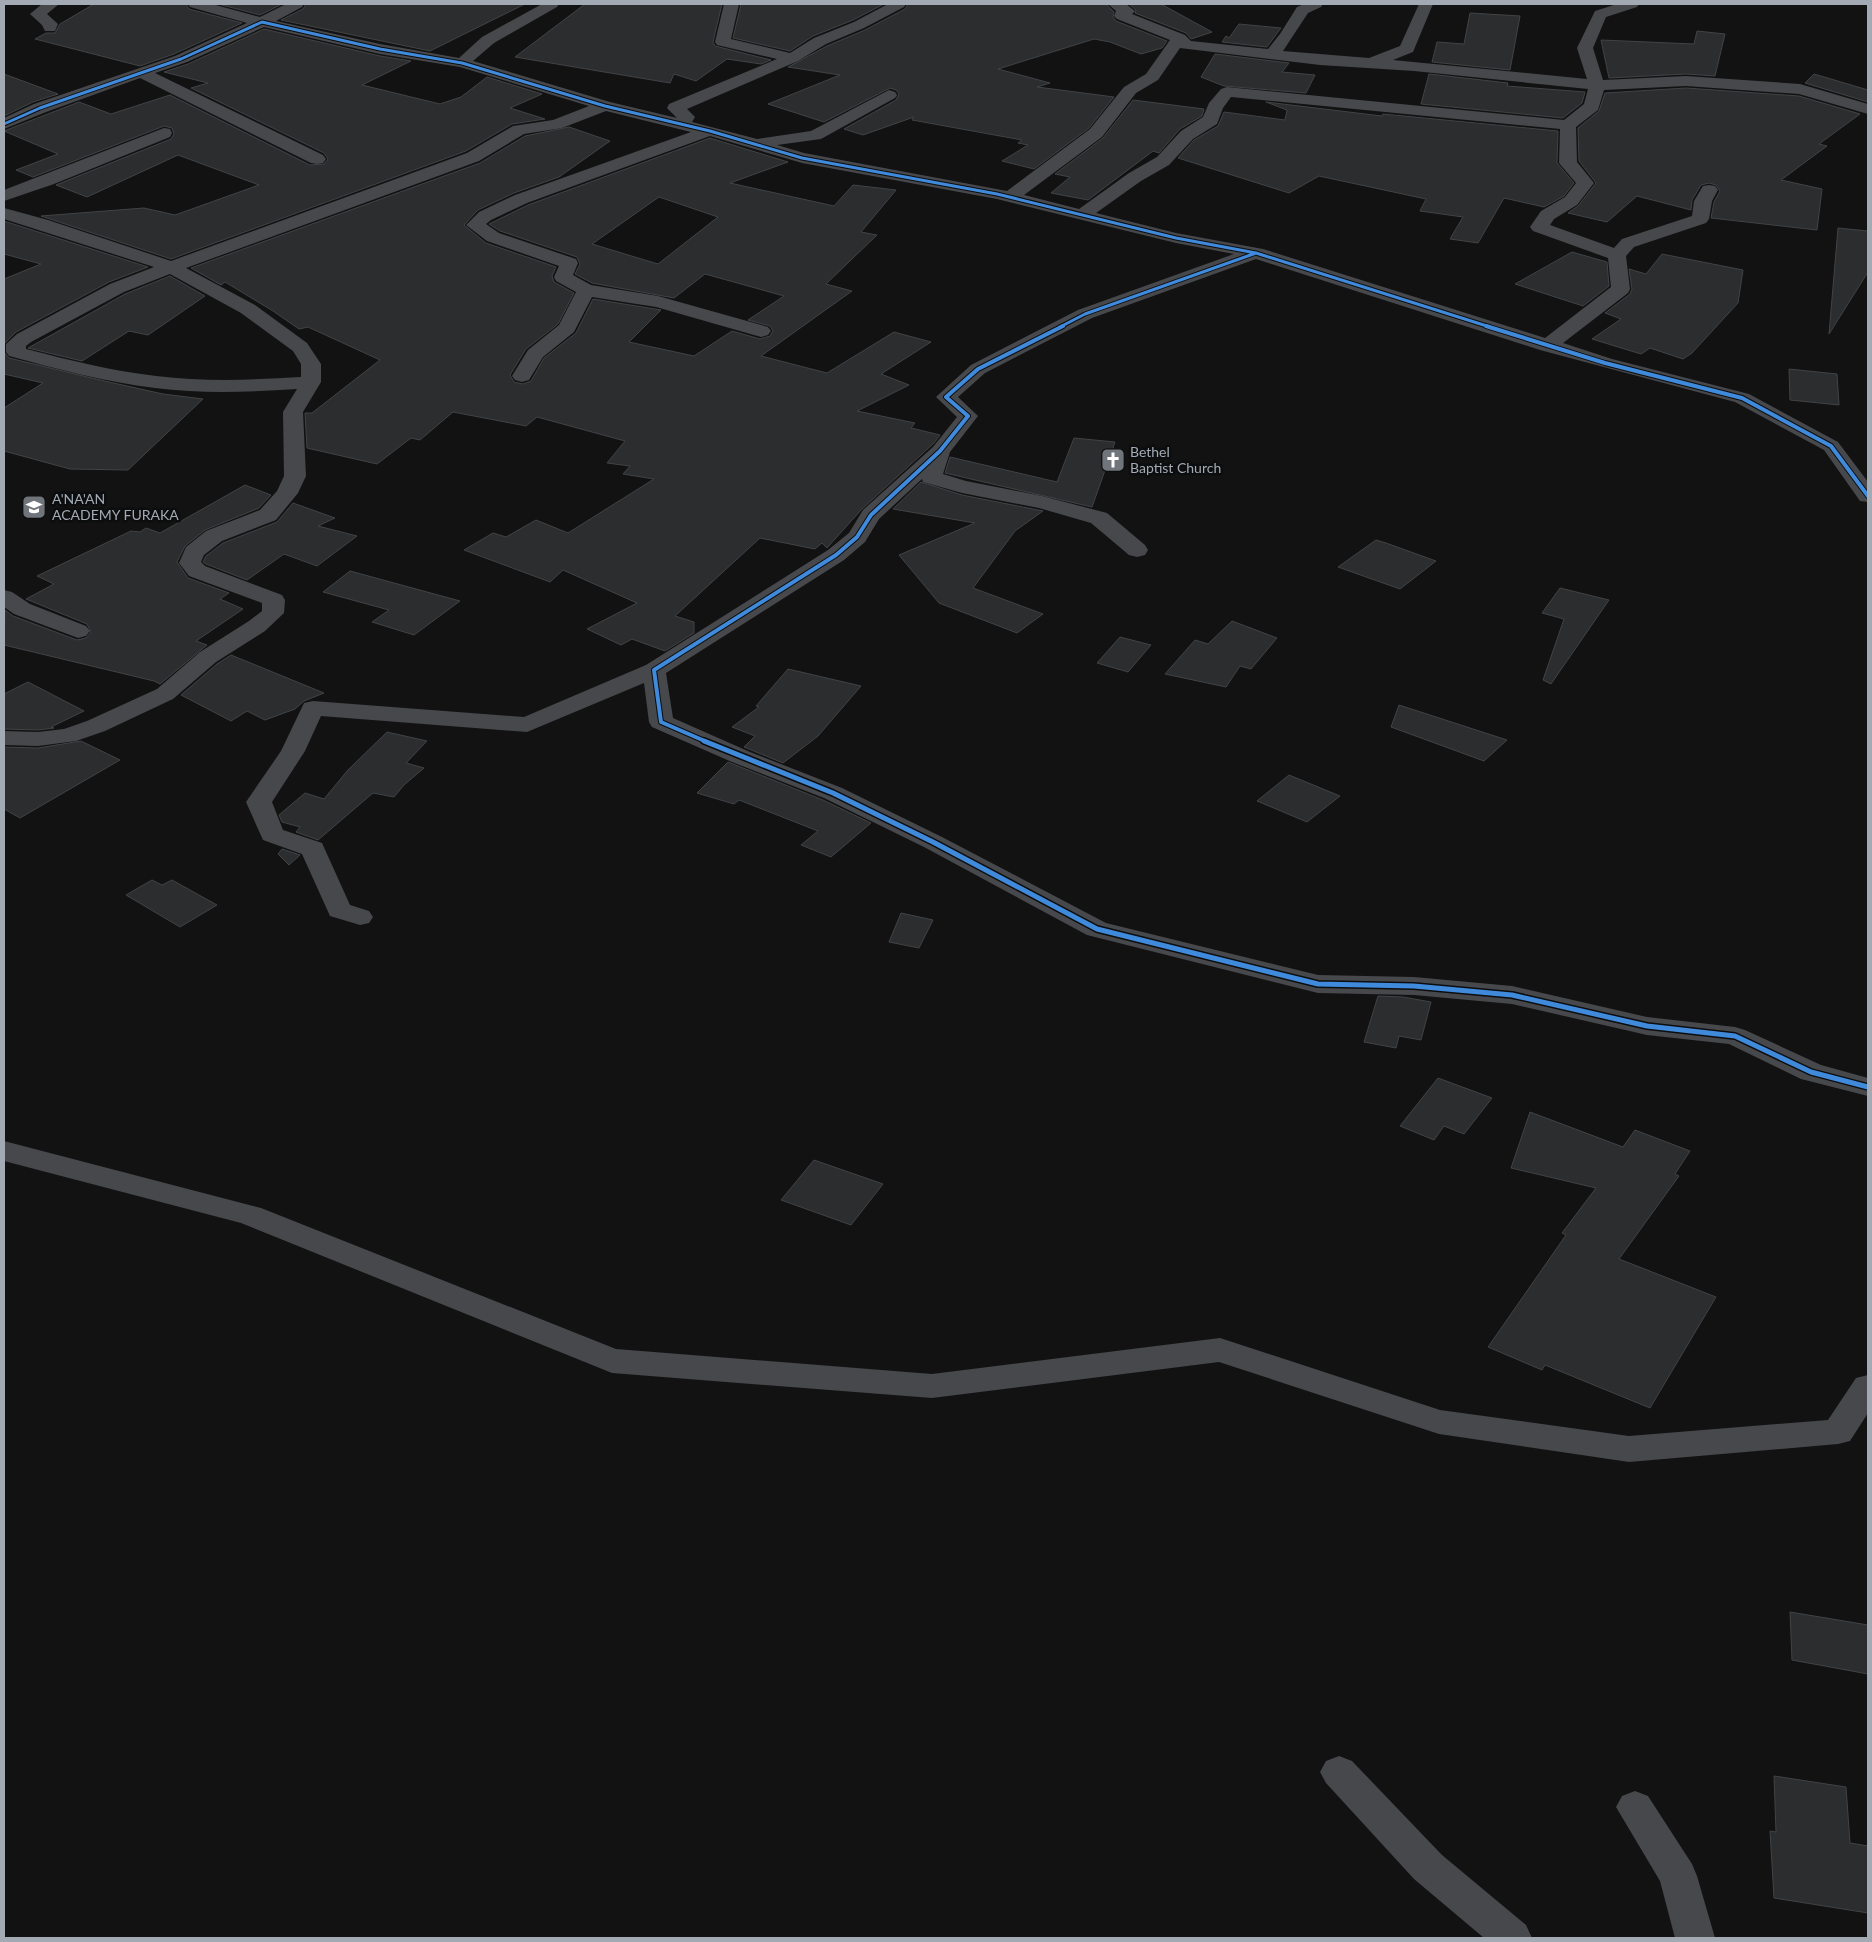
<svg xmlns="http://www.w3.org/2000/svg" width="1872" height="1942" font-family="Lato,sans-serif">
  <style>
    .building { fill: #2c2d2e; stroke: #414346; fill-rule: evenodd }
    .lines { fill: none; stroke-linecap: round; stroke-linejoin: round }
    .minor { fill: #46484b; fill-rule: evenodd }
    .cycleway-far2-casing { stroke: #0c0d0e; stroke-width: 5 }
    .cycleway-far1-casing { stroke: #0c0d0e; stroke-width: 6 }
    .cycleway-casing { stroke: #0c0d0e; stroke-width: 8 }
    .cycleway-far2 { stroke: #408adc; stroke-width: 3 }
    .cycleway-far1 { stroke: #408adc; stroke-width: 4 }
    .cycleway { stroke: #408adc; stroke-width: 5 }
    .labels { text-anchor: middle; stroke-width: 5; stroke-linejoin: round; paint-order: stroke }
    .far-poi-label { font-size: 14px; fill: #a3aab4; stroke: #0c0d0e; text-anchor: start }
  </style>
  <rect width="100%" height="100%" fill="#121212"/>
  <path class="building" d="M94 4H186L189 9 242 23 174 54 140 66 35 39 46 33H55L60 24Z
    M218 4H282L260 15Z
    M306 4H525L430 51 281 20 303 9Z
    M585 4H722L713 42 715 46 771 60 761 64 727 59 696 81 674 74 670 83 515 57Z
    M741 4H884L853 20 813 36 790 51 733 38Z
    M908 4H1106L1114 12 1113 17 1116 21 1167 41 1162 48 1141 54 1110 42 1094 39 998 69 1050 83 1037 87 1114 97 1089 128 1034 169 1002 161 1028 145 1018 143 1022 140 912 120 914 117 863 135 844 129 896 100 899 94 896 90 890 88 824 122 768 104 840 75 788 67 827 46 865 30 905 9Z
    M1129 4H1161L1212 32 1191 39 1186 33 1135 13 1136 10Z
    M1470 13 1520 16 1510 70 1432 62 1437 42 1464 44Z
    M1239 24 1281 28 1267 47 1222 42 1226 36 1229 38Z
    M264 29 380 56 411 61 362 85 440 104 461 97 487 77 542 94 510 108 545 119 512 124 466 151 171 259 41 216 144 208 175 215 259 185 178 155 87 197 56 185 171 139 174 134 172 128 164 126 33 177 16 170 58 154 4 131 79 102 111 114 170 95 310 165 324 164 328 159 324 153 191 88 208 83 164 72 188 64Z
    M1697 31 1725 34 1715 76 1686 74 1609 78 1601 40 1694 44Z
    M1215 54 1289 63 1282 72 1315 75 1306 93 1224 86 1201 77Z
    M4 74 58 94 33 102 4 116Z
    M1429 74 1508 83 1507 86 1585 92 1582 103 1563 118 1421 104Z
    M1814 74 1868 90V102L1805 83Z
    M1686 88 1799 96 1860 114 1819 144 1827 146 1781 180 1822 189 1817 230 1711 218 1714 202 1720 191 1716 185 1709 183 1701 185 1692 200 1691 210 1637 196 1607 222 1568 213 1578 206 1596 183 1579 161 1578 128 1599 111 1605 93Z
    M1133 100 1204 109 1202 116 1180 129 1159 153 1153 151 1088 200 1051 193 1070 177 1055 174 1103 138Z
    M1266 102 1382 116 1383 114 1558 131 1557 163 1574 183 1564 196 1544 207 1504 198 1478 243 1450 239 1463 217 1420 211 1426 199 1319 176 1289 193 1178 158 1194 140 1218 126 1224 112 1285 120 1287 110Z
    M569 127 610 141 559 177 514 193 478 210 464 225 486 243 556 267 552 276 554 282 574 293 558 324 526 349 510 375 514 382 523 384 531 381 544 358 576 333 593 299 661 310 629 342 694 356 732 331 760 339 770 336 773 331 770 326 748 320 784 296 705 274 674 298 592 283 575 274 580 264 577 257 500 231 489 224 528 205 710 138 788 162 730 183 834 206 853 185 896 190 861 232 877 235 826 284 852 291 761 356 827 373 894 332 931 342 881 374 909 385 857 411 915 423 911 428 940 435 934 443 862 509 827 548 822 543 815 549 760 538 675 616 694 622V633L665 651 632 639 621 645 587 629 637 603 563 570 550 582 464 550 493 533 506 537 536 520 568 533 654 479 623 474 630 466 607 463 625 441 537 417 526 426 453 412 420 440 411 438 377 464 307 448 305 413H312L380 360 308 327 299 329 273 311 225 282 221 285 191 268 480 163 525 136ZM659 197 718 217 658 264 592 244Z
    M4 221 148 267 109 282 16 332 4 344V352L9 358 100 380 163 394 203 399 128 470 70 469 4 451V408L43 383 4 374V279L41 264 4 254Z
    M1838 228 1868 231V272L1829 334Z
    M1572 252 1607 262 1609 286 1583 306 1515 284Z
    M1662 254 1743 270 1738 303 1692 353 1683 359 1650 348 1641 354 1592 339 1621 319 1605 313 1630 294 1632 289 1629 269 1646 274Z
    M170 276 205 296 148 335 129 331 82 361 28 348 125 294Z
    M1789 369 1837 374 1839 405 1790 400Z
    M1074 438 1115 442 1092 507 945 473 950 457 1057 482Z
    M921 482 962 495 1043 511 1015 531 973 588 1043 614 1017 633 939 603 899 555 975 523 893 509Z
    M245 485 271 495 259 508 205 530 185 546 177 562 188 578 229 593 220 599 243 609 196 641 207 645 160 684 154 681 4 645 5 610 13 616 77 640 86 638 91 632 87 624 26 599 54 584 37 576 131 531 140 532 146 528 160 533Z
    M293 503 335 518 318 526 357 536 317 566 284 554 247 580 206 564 203 562 206 556 223 543 277 522Z
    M1376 540 1386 543 1436 561 1400 589 1338 567Z
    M350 571 460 601 414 635 372 622 389 610 323 592Z
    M1560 588 1609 600 1551 684 1543 680 1564 619 1542 613Z
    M1232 621 1277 638 1251 669 1240 666 1226 687 1165 674 1195 640 1208 644Z
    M1120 637 1151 645 1128 672 1097 663Z
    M231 655 324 693 304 701 295 709 265 720 247 711 231 721 181 695 217 664Z
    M788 669 861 686 818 736 783 763 744 747 755 736 732 727 759 707 756 706Z
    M28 682 84 711 51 727 54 728 38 730 4 729V694Z
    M1399 705 1507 740 1484 761 1391 727Z
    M387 732 427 741 406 763 424 768 404 785 394 797 373 793 318 840 296 832 300 827 282 822 279 815 305 793 324 799 348 770Z
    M81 741 120 760 20 818 4 809V747L38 748Z
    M728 762 823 800 871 823 831 857 801 845 818 831 739 800 734 804 697 793Z
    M1289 775 1340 796 1307 822 1257 801Z
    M282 849 300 855 289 865 278 854Z
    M152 880 162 885 172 880 217 905 180 927 126 895Z
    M901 913 933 920 919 948 889 942Z
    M1378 996 1403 997 1431 1002 1421 1040 1399 1036 1396 1048 1364 1042Z
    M1438 1078 1492 1098 1464 1134 1444 1126 1434 1140 1400 1126Z
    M1530 1112 1623 1147 1635 1130 1690 1151 1675 1174 1679 1176 1619 1259 1716 1297 1650 1408 1545 1365 1542 1370 1488 1347 1566 1235 1562 1233 1596 1188 1511 1168Z
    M814 1160 883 1184 851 1225 781 1200Z
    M1790 1612 1868 1625V1674L1792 1660Z
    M1774 1776 1846 1787 1850 1843 1868 1846V1913L1774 1898 1770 1831 1776 1832Z"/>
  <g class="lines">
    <path class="minor" d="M42 4H59L47 14 58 24 55 31H45L42 25 30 14Z
      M188 4H212L260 17 286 4H304L302 7 276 21 380 44 459 58 482 37 542 4H559L557 7 494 43 473 61 610 102 677 118 667 108 669 104 777 59 717 45 715 42 724 4H739L731 39 790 53 814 38 854 22 888 4H906L904 7 864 28 826 44 798 61 687 109 695 117 692 122 757 139 811 131 889 90 895 92 897 95 895 98 821 139 777 145 804 153 1007 191 1090 129 1124 87 1146 74 1170 40 1117 19 1114 16 1116 11 1108 4H1126L1135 11 1132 14 1185 35 1191 41 1268 49 1280 34 1297 7 1304 4H1323L1321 7 1308 13 1283 51 1369 58 1400 46 1419 4H1433L1413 52 1393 60 1587 79 1577 48 1595 11 1617 4H1639L1637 7 1606 17 1593 48 1603 80 1686 76 1800 84 1868 104V114L1799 94 1686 86 1604 90 1598 110 1576 127 1577 162 1594 183 1577 205 1554 219 1550 225 1614 248 1622 239 1692 216 1694 201 1703 186 1709 185 1715 186 1718 190 1712 201 1709 219 1706 223 1634 247 1626 256 1630 289 1628 293 1563 343 1612 359 1749 394 1838 442 1868 482V502L1860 501 1824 450 1735 402 1540 350 1256 259 1092 318 985 373 958 397 978 416 950 452 943 474 966 481 1042 496 1107 513 1145 545 1148 550 1145 555 1137 557 1129 555 1091 523 1039 508 962 493 923 482 922 479 879 519 865 542 844 560 666 673 673 718 750 752 842 788 942 837 1106 923 1318 975 1414 977 1512 986 1647 1017 1735 1027 1745 1030 1821 1065 1868 1078V1096L1801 1079 1729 1044 1647 1035 1512 1004 1414 995 1318 993 1087 935 924 847 824 798 732 762 652 727 649 722 644 683 527 732 321 716 305 751 272 802 283 830 322 843 350 905 369 911 373 917 369 923 360 925 330 916 302 854 263 840 246 802 281 751 304 703 313 701 524 717 646 665 828 550 849 533 863 510 933 447 957 417 936 397 971 365 1078 310 1234 254 1176 243 997 199 802 163 710 136 527 203 491 220 486 224 499 233 576 259 578 263 573 275 591 285 658 296 768 327 771 331 768 335 761 337 656 307 592 297 574 332 543 357 529 380 522 382 515 380 512 376 528 350 559 325 576 292 556 281 554 277 559 266 487 241 466 225 479 212 515 195 691 132 606 111 562 128 524 134 479 161 186 268 255 305 307 343 321 364V382L303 412 306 476 298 493 276 520 222 541 204 555 201 562 205 566 282 595 285 600 284 613 265 631 216 662 173 699 105 731 76 741 38 746 4 745V731L38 732 64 729 87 721 157 689 200 652 249 621 262 611V603L189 576 179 563 186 547 206 531 260 510 277 491 284 476 283 412 297 389C250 392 202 394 155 388 106 382 57 369 9 356L6 352V344L17 334 110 284 154 267 4 219V208L48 220 171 261 467 153 513 126 553 120 589 106 460 67 380 54 264 27 187 62 155 73 323 155 326 159 323 163 317 164 311 163 140 78 46 112 4 129V118L34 104 175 56 247 23 190 7ZM1180 48 1320 65 1414 71 1588 89 1584 104 1564 120 1227 87 1221 89 1209 103 1203 117 1181 131 1157 157 1129 173 1079 209 1024 195 1102 137 1136 93 1158 80ZM1231 97 1560 129 1559 163 1576 183 1565 197 1541 211 1530 227 1533 231 1608 258 1611 287 1545 338 1263 249 1176 233 1096 213 1141 181 1169 165 1193 139 1217 124 1223 108ZM170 274 241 313 293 351 301 364V377C253 380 205 382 156 376 112 371 69 360 26 349V346L31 342 124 292Z
      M164 128 170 129 172 133 170 137 54 184 4 201V190Z
      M4 590 12 592 30 604 86 626 90 631 86 636 78 638 14 614 4 607Z
      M4 1141 261 1208 616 1349 932 1374 1220 1338 1440 1410 1629 1436 1828 1420 1856 1378 1868 1375V1413L1850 1441 1838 1444 1629 1462 1439 1434 1219 1362 932 1398 612 1373 241 1223 4 1161Z
      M1339 1756 1352 1761 1442 1855 1526 1925 1532 1938H1484L1414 1879 1326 1783 1320 1772 1326 1761Z
      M1635 1791 1648 1796 1692 1864 1697 1876 1715 1938H1675L1660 1881 1616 1807 1622 1796Z"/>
    <g class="cycleway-far2-casing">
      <path id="cycleway-far2" d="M4 124 40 108 181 59 262 22 380 49 462 63 605 106 710 131 802 158 997 194 1176 238 1256 253 1490 327
        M1060 327 1085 314 1256 253"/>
    </g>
    <g class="cycleway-far1-casing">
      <path id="cycleway-far1" d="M1486 326 1605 363 1742 398 1831 446 1868 496
        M707 742 661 722 654 670 836 555 857 537 871 515 940 451 968 416 946 397 978 369 1063 326"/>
    </g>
    <g class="cycleway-casing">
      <path id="cycleway" d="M704 741 833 793 933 842 1097 929 1318 984 1414 986 1512 995 1647 1026 1735 1036 1811 1072 1868 1087"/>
    </g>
    <use href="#cycleway-far2" class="cycleway-far2"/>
    <use href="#cycleway-far1" class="cycleway-far1"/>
    <use href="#cycleway" class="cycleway"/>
  </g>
  <defs>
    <g id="church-square" transform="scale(1.25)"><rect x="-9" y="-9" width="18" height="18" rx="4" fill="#70757b" stroke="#0c0d0e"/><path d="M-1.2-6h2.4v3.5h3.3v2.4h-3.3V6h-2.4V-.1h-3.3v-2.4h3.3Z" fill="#fff"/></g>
    <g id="school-square" transform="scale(1.25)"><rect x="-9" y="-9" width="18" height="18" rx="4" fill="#70757b" stroke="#0c0d0e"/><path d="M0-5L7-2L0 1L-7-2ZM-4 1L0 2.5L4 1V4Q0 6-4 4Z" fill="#fff"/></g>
  </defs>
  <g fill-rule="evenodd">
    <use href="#church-square" x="1113" y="460"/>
    <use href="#school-square" x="34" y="507"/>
  </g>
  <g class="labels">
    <g class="far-poi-label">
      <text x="1130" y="457">Bethel<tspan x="1130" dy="16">Baptist Church</tspan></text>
      <text x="52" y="504">A'NA'AN<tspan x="52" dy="16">ACADEMY FURAKA</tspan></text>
    </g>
  </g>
  <rect width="1872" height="1942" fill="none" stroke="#a3aab4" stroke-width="10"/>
</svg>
